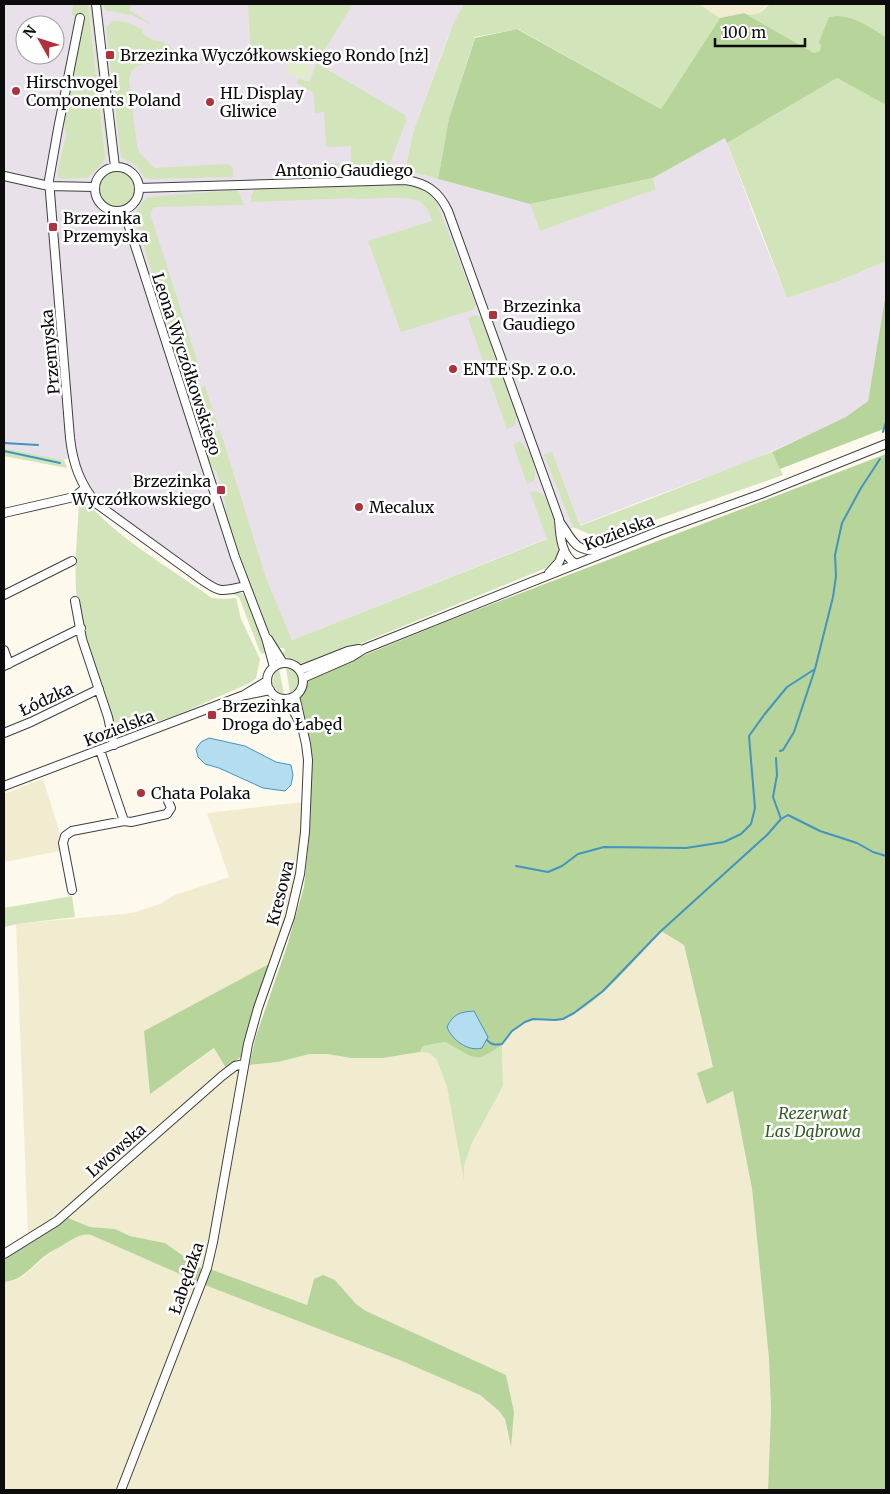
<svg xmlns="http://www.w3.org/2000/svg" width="890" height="1494" font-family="Merriweather,serif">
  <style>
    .industrial { fill: #e9e1ea; fill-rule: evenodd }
    .farmland { fill: #f1eccf }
    .green { fill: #d2e4b9 }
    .forest { fill: #b7d49a }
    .pitch { fill: #e2ecca }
    .water { fill: #b5ddf0; stroke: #4394c1 }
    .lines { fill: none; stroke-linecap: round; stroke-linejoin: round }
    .stream { stroke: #4394c1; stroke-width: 2 }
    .minor-casing { stroke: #3f3f3f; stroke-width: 10 }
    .minor { stroke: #fff; stroke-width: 8 }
    .poi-dot { fill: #af313c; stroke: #fff; stroke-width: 2 }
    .labels { text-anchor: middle; stroke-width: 5; stroke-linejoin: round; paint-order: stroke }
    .poi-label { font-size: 16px; fill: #0c0c0c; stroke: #fff; text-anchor: start }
    .street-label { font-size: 16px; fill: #0c0c0c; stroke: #fff }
    .park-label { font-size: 16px; font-style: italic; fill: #315d22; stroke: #fff }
  </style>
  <rect width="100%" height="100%" fill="#fdf9ec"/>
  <path class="industrial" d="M4 4H464L448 37 413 132 405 170 530 204 540 231 656 188 653 178 725 138 759 229 787 298 839 281 886 261V292L868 401 847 417 755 459 644 500 292 640 285 625 245 584 226 589 217 585 101 501 94 494 83 474 77 454 64 460 4 448ZM25 25H55V55H25Z"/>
  <path class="farmland" d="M699 4H770L755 15 744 13 720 18Z
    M43 779 59 830 60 851 4 862V794Z
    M303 802 299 865 290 905 271 963 179 1074 215 1048 226 1068 67 1207 28 1236 16 924 132 913 160 904 175 895 229 877 207 813Z
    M661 931 684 945 713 1067 707 1104 733 1091 752 1189 769 1359 771 1409 768 1490H4V1282L12 1281 23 1276 50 1253 76 1236 85 1234 91 1235 198 1282 402 1361 480 1395 499 1411 505 1419 510 1444 506 1375 366 1311 356 1304 335 1280 314 1279 307 1305 210 1269 217 1238 249 1065 278 1062 310 1054H327L351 1058H383L420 1052 429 1053 437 1060 447 1087 464 1176V1166L472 1143 503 1086 502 1044 507 1037 519 1025 533 1019 555 1020 574 1013 603 991Z
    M237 1070 239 1072 209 1250 203 1270 165 1243 130 1236 115 1229 90 1227 66 1217 222 1080Z"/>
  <path class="green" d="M73 4H88L105 158 103 163 87 178 62 179 58 177V170L66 135 63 120 83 18 72 15Z
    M90 4H92L109 157 107 155Z
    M103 4H132L129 10 150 23V24L131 15 105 10Z
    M248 4H353L316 63 405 115 406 121 387 171 304 174 300 171 298 165 351 163V146L326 147 324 112 315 113 314 93 297 83 298 79 310 82 316 63 281 55 251 56Z
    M464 4H699L720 18 661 109 518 29 475 37 449 118 438 179 405 170 413 132 454 22Z
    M770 4H886V37C869 27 850 12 829 17L820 51 814 53 744 13C755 17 762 12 770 4Z
    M113 21C125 21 133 24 143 30L142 33 153 40 164 42 183 57 194 60 242 56V59L143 64C134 67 130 71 129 81L137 145 139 152 153 167 155 168 227 164 233 168V177L150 179 145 178 136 166 121 157 106 28Z
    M837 78 886 105V261L839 281 787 298 727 143Z
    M99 189a18 18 0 1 1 36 0a18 18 0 1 1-36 0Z
    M653 178 656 189 540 231 530 204Z
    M400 185C416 186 427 190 437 203L476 305 474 309 469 311 401 332 368 241 432 221C430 213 426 205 419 201 407 195 369 199 355 199L352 198 251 202V196L255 189Z
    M236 190 240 194 244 205 154 207 150 213 201 373 190 376 184 374 134 215 143 201 148 197Z
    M475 315 481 317 517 417 514 426 507 429 468 318Z
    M205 386 218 426 203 431 190 394 194 390Z
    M220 430 266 578 292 640 547 539 530 492C534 491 538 491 542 494 549 499 562 543 560 553 559 558 555 562 551 566L308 665H301L281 654 285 651 284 648H277L263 620 229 526 223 492 217 473 208 461 201 436Z
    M520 441C530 451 538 466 534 481L527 484 513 444Z
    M4 448 64 460 67 468 4 456Z
    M552 452 580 526 772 452 783 475 601 539 573 527 544 455Z
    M82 497C114 536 170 568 212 598L224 599 236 598 241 619 260 659 256 678 252 682 177 715 115 736C100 692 83 647 77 600 73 567 78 534 79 500Z
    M238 592 243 594 247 599 267 652 262 654 260 652 239 597 231 593Z
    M286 668C300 670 303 686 290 693Z
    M279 669 284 694 278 692 272 683 275 672Z
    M72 896 75 917 17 924 4 927V908Z
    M445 1042 470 1056 479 1058 502 1044 503 1086 472 1143 464 1166V1180L447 1087 437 1060 429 1053 420 1052 423 1046Z"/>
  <path class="forest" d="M744 13 814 53 820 51 821 46 819 42 829 17C850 12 869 27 886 37V105L837 78 727 143 725 138 653 178 530 204 438 179 449 118 475 38 517 29 661 109 720 18Z
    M886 292V428L780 469 772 452 846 417 868 401Z
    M886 454V1490H768L771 1409 769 1359 752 1189 733 1091 707 1104 697 1073 713 1067 684 945 661 931C635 959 600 1004 565 1018 551 1023 537 1016 524 1023 514 1028 509 1036 502 1044 496 1050 487 1054 479 1058L470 1056 445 1042 423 1046 420 1052 383 1058H351L327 1054H310L278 1062 249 1065 256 1036 287 946 304 887 310 829 311 765 309 738 299 702 305 685 311 677 453 619Z
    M271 963 252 1016 242 1056 226 1068 214 1048 150 1094 144 1031Z
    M66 1217 90 1227 115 1229 130 1236 165 1243 203 1270 198 1282 91 1235C81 1233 75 1238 66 1243 61 1247 55 1249 49 1253 34 1263 23 1281 4 1282V1258Z
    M210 1269 307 1305 314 1279 323 1275 335 1280 356 1304 366 1311 506 1375 514 1412 511 1447 505 1419 499 1411 480 1395 402 1361 205 1285Z"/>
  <path class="pitch" d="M290 59 312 67 308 80 286 73Z"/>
  <path class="water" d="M209 738 245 746 276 762 291 765 293 775 291 785 285 791 263 788 219 768 205 764 198 757 196 749 201 742Z
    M474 1011 488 1037 482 1048C468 1052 452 1040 447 1027 453 1014 460 1012 474 1011Z"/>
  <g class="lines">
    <path class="stream" d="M883 432 886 422
      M4 443 38 445
      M4 451 60 463
      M780 751 783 750 794 732 815 669 833 597 836 576 835 555 842 523 861 488 880 459
      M781 819 788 815 820 831 857 843 873 852 886 856
      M516 866 548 872 562 866 578 854 604 847 686 848 724 842 741 834 751 824 755 808 749 736 764 715 787 687 815 669
      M487 1040C491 1045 495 1045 502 1044L512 1031 525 1022 533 1019 555 1020 563 1019 574 1013 603 991 661 931 767 835 781 819 773 797 777 775 776 758"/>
    <g class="minor-casing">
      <path id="minor" d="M96 4 115 167
        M80 18 58 129 49 180 70 438C73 464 80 484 97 504L199 578C220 593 220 592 245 586
        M95 189a22 22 0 1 1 44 0a22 22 0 1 1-44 0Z
        M4 176 49 186 95 187
        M139 188 405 180C427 183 439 192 448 211L559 519C560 535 561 556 576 564
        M124 211 235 557 266 638 274 667
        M4 513 74 497 85 488
        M559 521C575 543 572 550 603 552
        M549 573 559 562 564 550
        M4 595 72 561
        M75 601 82 639 108 717 114 745
        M268 639 283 663
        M4 650 9 664
        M267 681a18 18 0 1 1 36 0a18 18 0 1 1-36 0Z
        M4 666 81 628
        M300 670 348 651 359 649
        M303 678 351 657 364 649 659 531 761 494 886 444
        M246 695 270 690
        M287 699 299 721
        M4 733 31 722 99 689
        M100 750 124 821
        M4 786 244 695 267 681
        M72 890 63 843 65 836 72 831 124 821 131 822 167 814 171 808 168 801
        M4 1254 57 1221 222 1076 235 1066 244 1064
        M121 1490 207 1268 213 1242 248 1044 258 1008 290 917 300 874 305 832 308 760 306 744 295 696"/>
    </g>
    <use href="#minor" class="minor"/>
  </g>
  <g class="poi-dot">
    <rect x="105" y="50" width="10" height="10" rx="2.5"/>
    <circle cx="16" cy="91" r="5"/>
    <circle cx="210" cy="102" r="5"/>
    <rect x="48" y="222" width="10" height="10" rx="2.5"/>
    <rect x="488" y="310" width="10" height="10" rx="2.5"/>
    <circle cx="453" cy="369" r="5"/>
    <rect x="216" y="485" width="10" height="10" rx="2.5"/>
    <circle cx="359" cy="507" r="5"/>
    <rect x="207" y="710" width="10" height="10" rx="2.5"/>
    <circle cx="141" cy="793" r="5"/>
  </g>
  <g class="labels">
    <g class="poi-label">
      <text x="120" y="61">Brzezinka Wyczółkowskiego Rondo [nż]</text>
      <text x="26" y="88">Hirschvogel<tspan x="26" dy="18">Components Poland</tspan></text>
      <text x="220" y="99">HL Display<tspan x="220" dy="18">Gliwice</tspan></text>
      <text x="63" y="224">Brzezinka<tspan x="63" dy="18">Przemyska</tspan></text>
      <text x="503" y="312">Brzezinka<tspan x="503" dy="18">Gaudiego</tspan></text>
      <text x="463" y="375">ENTE Sp. z o.o.</text>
      <text x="211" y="487" text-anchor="end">Brzezinka<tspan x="211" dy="18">Wyczółkowskiego</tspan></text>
      <text x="369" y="513">Mecalux</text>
      <text x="222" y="712">Brzezinka<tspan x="222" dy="18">Droga do Łabęd</tspan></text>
      <text x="151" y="799">Chata Polaka</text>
    </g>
    <g class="street-label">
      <text x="344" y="176">Antonio Gaudiego</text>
      <text transform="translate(50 352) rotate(-95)" y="6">Przemyska</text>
      <text transform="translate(187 364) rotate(72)" y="6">Leona Wyczółkowskiego</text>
      <text transform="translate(619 532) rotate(-21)" y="6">Kozielska</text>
      <text transform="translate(46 699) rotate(-25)" y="6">Łódzka</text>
      <text transform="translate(119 728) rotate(-21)" y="6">Kozielska</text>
      <text transform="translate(280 893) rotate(-76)" y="6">Kresowa</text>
      <text transform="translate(116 1150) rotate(-41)" y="6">Lwowska</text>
      <text transform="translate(186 1278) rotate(-71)" y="6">Łabędzka</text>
    </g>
    <g class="park-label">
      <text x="813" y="1119">Rezerwat<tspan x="813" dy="18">Las Dąbrowa</tspan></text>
    </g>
  </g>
  <rect width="890" height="1494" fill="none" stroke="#0c0c0c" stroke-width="10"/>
  <g transform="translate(40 40) rotate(309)"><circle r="24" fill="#ffffff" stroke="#9e9e9e"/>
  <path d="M0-4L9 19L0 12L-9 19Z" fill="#af313c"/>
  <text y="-8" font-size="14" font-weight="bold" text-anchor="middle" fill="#0c0c0c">N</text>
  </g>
  <path d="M715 38v8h90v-8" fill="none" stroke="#0c0c0c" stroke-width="2.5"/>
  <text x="722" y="38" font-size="15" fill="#0c0c0c" stroke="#ffffff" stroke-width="4" paint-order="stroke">100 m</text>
</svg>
